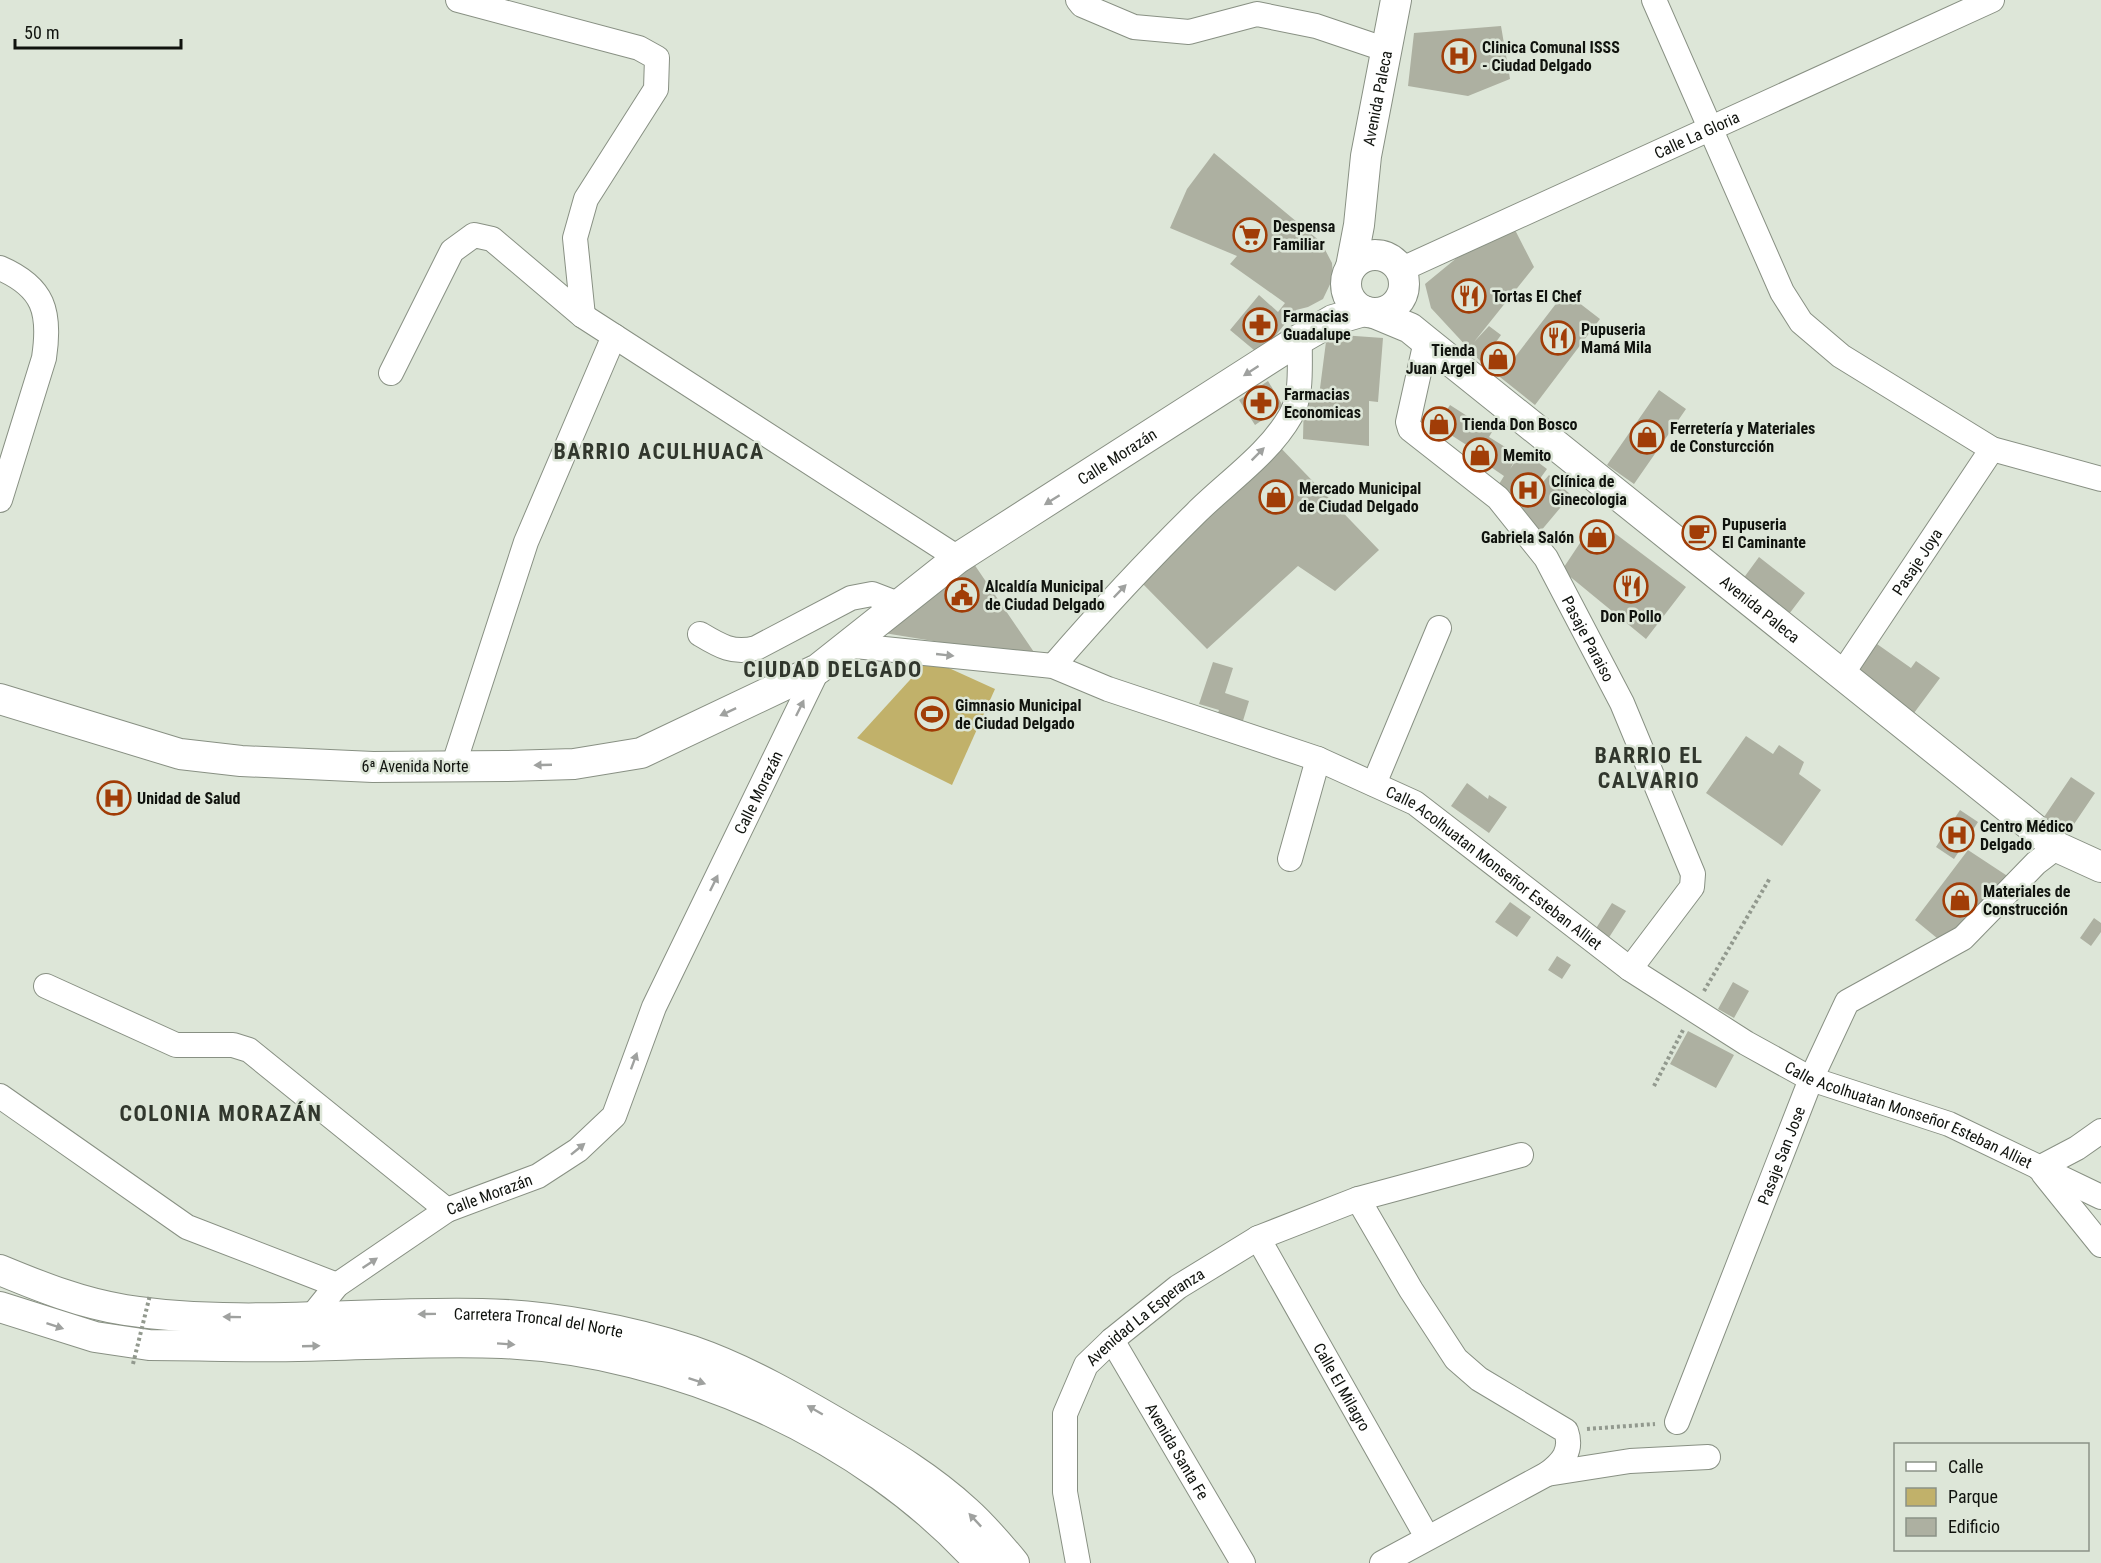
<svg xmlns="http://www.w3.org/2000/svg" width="2101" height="1563" font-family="'Roboto Condensed',sans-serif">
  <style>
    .green { fill: #c1b16a }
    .building { fill: #adb0a1 }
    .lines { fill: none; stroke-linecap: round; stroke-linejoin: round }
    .minor-casing { stroke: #889083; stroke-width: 26 }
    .major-casing { stroke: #889083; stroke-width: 32 }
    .path { stroke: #92998e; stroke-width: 4; stroke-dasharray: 3 3; stroke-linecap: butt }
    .minor { stroke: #fff; stroke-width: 24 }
    .major { stroke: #fff; stroke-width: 30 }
    .path-bridge { stroke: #92998e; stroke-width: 4; stroke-dasharray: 3 3; stroke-linecap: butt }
    .oneway { fill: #9fa19f }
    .labels { text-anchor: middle; stroke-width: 5; stroke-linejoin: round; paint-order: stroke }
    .poi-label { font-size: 16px; font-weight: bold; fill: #10130e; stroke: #dde6d8; text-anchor: start }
    .street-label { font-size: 16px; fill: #10130e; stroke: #dde6d8 }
    .district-label { font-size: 22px; font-weight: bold; letter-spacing: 1.5px; fill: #31372d; stroke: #dde6d8 }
  </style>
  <rect width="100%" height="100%" fill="#dde6d8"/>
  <path class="green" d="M929 659 995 689 952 785 857 738Z"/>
  <path class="building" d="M1501 26 1510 79 1468 96 1408 86 1414 33Z
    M1214 153 1321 242 1332 263 1333 278 1323 299 1308 307 1296 310 1260 355 1230 330 1259 295 1278 312 1285 303 1230 264 1237 256 1170 228 1187 189Z
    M1513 226 1534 267 1474 342 1489 326 1501 335 1496 342 1515 357 1565 292 1600 319 1535 405 1481 362 1431 308 1425 284 1470 247Z
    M1327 334 1383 338 1378 402 1369 401V446L1303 439 1304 395 1319 396Z
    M1268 381 1283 406 1255 425 1239 400Z
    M1659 390 1686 409 1634 484 1607 465Z
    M1450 405 1492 432 1489 437 1518 455 1510 469 1523 451 1547 469 1520 506 1496 489 1504 476 1476 457 1479 453 1437 426Z
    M1277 444 1379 550 1335 591 1298 566 1207 649 1140 581Z
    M1549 475 1571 495 1540 532 1517 512Z
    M1596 519 1686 587 1646 639 1562 570Z
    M1699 523 1709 531 1699 543 1689 535Z
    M1759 557 1805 593 1786 618 1740 583Z
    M974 564 1038 658 884 633Z
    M1877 644 1911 668 1916 661 1940 678 1914 713 1857 672Z
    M1213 662 1233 668 1225 693 1249 701 1242 724 1217 716 1219 710 1199 704Z
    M1746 736 1773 754 1779 745 1804 762 1799 774 1821 790 1782 846 1706 793Z
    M2071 777 2095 793 2064 839 2040 823Z
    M1467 783 1488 799 1489 795 1507 807 1489 833 1451 806Z
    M1960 810 1978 822 1954 859 1936 847Z
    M1968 850 2012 879 1943 943 1915 920Z
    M1510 902 1531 917 1517 937 1495 922Z
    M1612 903 1626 911 1608 939 1595 930Z
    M2094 918 2101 923V932L2091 946 2080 938Z
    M1557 956 1571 965 1562 979 1548 970Z
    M1733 982 1749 991 1734 1018 1718 1009Z
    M1688 1031 1734 1055 1716 1088 1670 1064Z"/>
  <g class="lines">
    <g class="minor-casing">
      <g id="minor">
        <path d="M458 0 639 48 657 58 656 89 586 199 575 238 583 316"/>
        <path d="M1078 0 1082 5 1134 27 1189 32 1257 14 1316 26 1387 50"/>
        <path d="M1654 0 1782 292 1801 322 1841 356 1992 449 2101 479"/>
        <path d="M0 268C44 287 51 312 44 358L0 500"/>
        <path id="s1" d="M1400 270 1992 0"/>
        <path id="s2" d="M1426 341 1408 422 1410 429 1498 498 1546 558 1622 703 1693 874 1692 887 1630 969"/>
        <path d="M391 373 452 251 474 235 492 239 583 316 958 558"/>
        <path d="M700 634C720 646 733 654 756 648L851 598 872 594 898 604"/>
        <path id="s3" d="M845 645 1053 666 1108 689 1318 759 1415 803 1630 969 1746 1043 1811 1079 1949 1124 2101 1197"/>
        <path d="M1053 666C1099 613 1146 562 1196 513 1227 482 1269 454 1291 415 1303 393 1299 364 1300 339"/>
        <path id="s4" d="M1842 674 1992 449"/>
        <path d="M453 767 526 542 614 336"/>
        <path d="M1374 784 1439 628"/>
        <path d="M1290 859 1318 759"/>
        <path d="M46 986 176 1045H233L249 1050 447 1210"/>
        <path d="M0 1096 187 1227 337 1285"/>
        <path d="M2039 1168 2077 1148 2101 1131"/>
        <path d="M2043 1173 2101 1245"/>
        <path d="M1358 1199 1411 1290 1456 1359 1479 1379 1566 1431C1573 1451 1562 1463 1547 1474L1382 1563"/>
        <path id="s5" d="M1258 1238 1427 1537"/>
        <path id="s6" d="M312 1316 337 1285 447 1210 538 1176 578 1150 614 1116 654 1007 818 669"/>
        <path id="s7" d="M1112 1340 1243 1563"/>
        <path id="s8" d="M1677 1422 1811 1079 1847 1002 1963 938 2036 863 2057 847"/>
        <path d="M1547 1474 1630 1461 1708 1457"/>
        <path id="s9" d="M1078 1563 1065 1492V1414L1086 1365 1112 1340 1178 1287 1258 1238 1358 1199 1521 1155"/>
      </g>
    </g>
    <g class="major-casing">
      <g id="major">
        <circle cx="1375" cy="284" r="29"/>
        <path id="s10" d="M1351 267 1359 225 1366 156 1396 0"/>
        <path id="s11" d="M1374 313 1410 328 1426 341 2057 847 2101 867"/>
        <path id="s12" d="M0 699 180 754 241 761 373 767 506 766 574 764 641 753 818 669 958 558 1300 339 1333 320 1364 311"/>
        <path id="s13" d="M0 1270C41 1287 81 1303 125 1310 243 1328 363 1311 482 1314 548 1315 629 1330 692 1351 747 1370 798 1400 849 1430 890 1454 930 1478 966 1511 983 1526 999 1545 1014 1563"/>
        <path d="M0 1307 95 1337 149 1345C199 1345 249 1347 298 1346 366 1345 434 1340 502 1343 675 1351 864 1434 980 1563"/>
      </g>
    </g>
    <path class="path" d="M1704 991 1770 878
      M1654 1086 1683 1030
      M1587 1429 1655 1424"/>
    <use href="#minor" class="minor"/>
    <use href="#major" class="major"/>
    <path class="path-bridge" d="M133 1364 150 1295"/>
  </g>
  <defs><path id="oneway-solid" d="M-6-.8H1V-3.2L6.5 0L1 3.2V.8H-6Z" transform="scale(1.5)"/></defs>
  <g class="oneway">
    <use href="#oneway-solid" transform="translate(1251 371) rotate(147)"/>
    <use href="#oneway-solid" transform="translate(1258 454) rotate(-45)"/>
    <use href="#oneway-solid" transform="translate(1052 500) rotate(148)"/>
    <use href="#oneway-solid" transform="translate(1120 591) rotate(-46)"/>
    <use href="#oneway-solid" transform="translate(945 655) rotate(6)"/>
    <use href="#oneway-solid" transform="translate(800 708) rotate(-64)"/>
    <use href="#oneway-solid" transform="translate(728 712) rotate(155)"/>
    <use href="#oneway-solid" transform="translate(543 765) rotate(178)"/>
    <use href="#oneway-solid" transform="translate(714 883) rotate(-64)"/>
    <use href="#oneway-solid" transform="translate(634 1061) rotate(-70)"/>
    <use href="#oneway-solid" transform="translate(578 1149) rotate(-39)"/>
    <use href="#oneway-solid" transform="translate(370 1263) rotate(-34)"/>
    <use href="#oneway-solid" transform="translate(427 1314) rotate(179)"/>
    <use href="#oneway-solid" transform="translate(232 1317) rotate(-179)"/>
    <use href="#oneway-solid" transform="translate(55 1326) rotate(18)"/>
    <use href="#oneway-solid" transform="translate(506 1344) rotate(4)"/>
    <use href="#oneway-solid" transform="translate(311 1346) rotate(-2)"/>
    <use href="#oneway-solid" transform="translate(697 1381) rotate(19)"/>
    <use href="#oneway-solid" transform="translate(815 1410) rotate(-150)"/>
    <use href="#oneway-solid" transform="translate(975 1520) rotate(-133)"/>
  </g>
  <defs>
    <g id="hospital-ring" transform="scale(1.725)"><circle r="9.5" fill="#dde6d8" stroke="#a13d07" stroke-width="1.5"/><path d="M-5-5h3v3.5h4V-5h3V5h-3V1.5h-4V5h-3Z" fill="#a13d07"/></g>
    <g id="supermarket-ring" transform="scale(1.725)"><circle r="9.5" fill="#dde6d8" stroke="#a13d07" stroke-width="1.5"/><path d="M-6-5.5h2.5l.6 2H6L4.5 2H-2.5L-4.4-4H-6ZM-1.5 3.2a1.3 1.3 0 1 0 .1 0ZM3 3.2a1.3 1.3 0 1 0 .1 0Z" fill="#a13d07"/></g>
    <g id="restaurant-ring" transform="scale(1.725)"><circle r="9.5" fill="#dde6d8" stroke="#a13d07" stroke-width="1.5"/><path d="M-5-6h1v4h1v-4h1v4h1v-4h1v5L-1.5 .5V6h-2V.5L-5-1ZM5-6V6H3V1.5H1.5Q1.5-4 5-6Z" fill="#a13d07"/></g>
    <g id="pharmacy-ring" transform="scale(1.725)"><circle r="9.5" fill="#dde6d8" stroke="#a13d07" stroke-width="1.5"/><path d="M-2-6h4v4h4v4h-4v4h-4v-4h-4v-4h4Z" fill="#a13d07"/></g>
    <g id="shop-ring" transform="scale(1.725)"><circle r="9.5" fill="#dde6d8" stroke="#a13d07" stroke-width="1.5"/><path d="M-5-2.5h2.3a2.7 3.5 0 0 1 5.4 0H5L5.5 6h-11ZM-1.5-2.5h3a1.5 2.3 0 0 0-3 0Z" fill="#a13d07"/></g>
    <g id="cafe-ring" transform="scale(1.725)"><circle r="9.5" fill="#dde6d8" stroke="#a13d07" stroke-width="1.5"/><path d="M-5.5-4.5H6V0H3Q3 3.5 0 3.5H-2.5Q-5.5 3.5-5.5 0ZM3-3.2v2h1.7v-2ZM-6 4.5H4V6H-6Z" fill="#a13d07"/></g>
    <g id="civic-ring" transform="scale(1.725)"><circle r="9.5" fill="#dde6d8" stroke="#a13d07" stroke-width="1.5"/><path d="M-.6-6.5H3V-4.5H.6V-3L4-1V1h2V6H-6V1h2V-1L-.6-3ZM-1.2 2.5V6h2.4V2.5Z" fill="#a13d07"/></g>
    <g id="stadium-ring" transform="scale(1.725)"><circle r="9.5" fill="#dde6d8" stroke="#a13d07" stroke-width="1.5"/><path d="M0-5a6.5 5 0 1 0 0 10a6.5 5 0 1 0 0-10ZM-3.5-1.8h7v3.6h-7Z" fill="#a13d07"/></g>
  </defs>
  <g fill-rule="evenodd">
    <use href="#hospital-ring" x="1459" y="56"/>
    <use href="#supermarket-ring" x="1250" y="235"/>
    <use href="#restaurant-ring" x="1469" y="296"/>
    <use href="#pharmacy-ring" x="1260" y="325"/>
    <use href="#restaurant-ring" x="1558" y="338"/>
    <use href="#shop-ring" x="1498" y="359"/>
    <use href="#pharmacy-ring" x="1261" y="403"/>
    <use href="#shop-ring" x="1439" y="424"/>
    <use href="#shop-ring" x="1647" y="437"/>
    <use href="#shop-ring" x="1480" y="455"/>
    <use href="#hospital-ring" x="1528" y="490"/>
    <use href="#shop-ring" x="1276" y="497"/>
    <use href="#cafe-ring" x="1699" y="533"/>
    <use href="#shop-ring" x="1597" y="537"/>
    <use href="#restaurant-ring" x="1631" y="586"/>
    <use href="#civic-ring" x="962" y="595"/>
    <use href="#stadium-ring" x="932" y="714"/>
    <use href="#hospital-ring" x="114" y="798"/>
    <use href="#hospital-ring" x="1957" y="835"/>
    <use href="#shop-ring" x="1960" y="900"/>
  </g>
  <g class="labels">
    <g class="poi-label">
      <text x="1482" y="53">Clinica Comunal ISSS<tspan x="1482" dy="18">- Ciudad Delgado</tspan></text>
      <text x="1273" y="232">Despensa<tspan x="1273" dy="18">Familiar</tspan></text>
      <text x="1492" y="302">Tortas El Chef</text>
      <text x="1283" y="322">Farmacias<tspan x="1283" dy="18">Guadalupe</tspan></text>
      <text x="1581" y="335">Pupuseria<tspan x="1581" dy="18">Mamá Mila</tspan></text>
      <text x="1475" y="356" text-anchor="end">Tienda<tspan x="1475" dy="18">Juan Argel</tspan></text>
      <text x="1284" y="400">Farmacias<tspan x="1284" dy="18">Economicas</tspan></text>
      <text x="1462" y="430">Tienda Don Bosco</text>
      <text x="1670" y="434">Ferretería y Materiales<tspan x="1670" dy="18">de Consturcción</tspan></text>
      <text x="1503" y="461">Memito</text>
      <text x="1551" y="487">Clínica de<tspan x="1551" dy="18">Ginecologia</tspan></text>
      <text x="1299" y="494">Mercado Municipal<tspan x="1299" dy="18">de Ciudad Delgado</tspan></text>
      <text x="1722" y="530">Pupuseria<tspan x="1722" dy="18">El Caminante</tspan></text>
      <text x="1574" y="543" text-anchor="end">Gabriela Salón</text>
      <text x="985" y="592">Alcaldía Municipal<tspan x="985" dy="18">de Ciudad Delgado</tspan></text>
      <text x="1631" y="622" text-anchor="middle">Don Pollo</text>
      <text x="955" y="711">Gimnasio Municipal<tspan x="955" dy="18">de Ciudad Delgado</tspan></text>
      <text x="137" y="804">Unidad de Salud</text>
      <text x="1980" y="832">Centro Médico<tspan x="1980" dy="18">Delgado</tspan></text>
      <text x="1983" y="897">Materiales de<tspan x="1983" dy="18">Construcción</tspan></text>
    </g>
    <g class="street-label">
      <text dy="6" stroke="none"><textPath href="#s10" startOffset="171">Avenida Paleca</textPath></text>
      <text dy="6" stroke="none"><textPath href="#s1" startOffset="326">Calle La Gloria</textPath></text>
      <text dy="6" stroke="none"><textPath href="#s12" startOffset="1214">Calle Morazán</textPath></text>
      <text dy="6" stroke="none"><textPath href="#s4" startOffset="135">Pasaje Joya</textPath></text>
      <text dy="6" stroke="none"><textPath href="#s11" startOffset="488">Avenida Paleca</textPath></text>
      <text dy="6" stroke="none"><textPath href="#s2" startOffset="370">Pasaje Paraiso</textPath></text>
      <text x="415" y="772">6ª Avenida Norte</text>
      <text dy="6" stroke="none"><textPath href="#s6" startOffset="722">Calle Morazán</textPath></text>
      <text dy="6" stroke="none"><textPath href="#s3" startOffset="698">Calle Acolhuatan Monseñor Esteban Alliet</textPath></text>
      <text dy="6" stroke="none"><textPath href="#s3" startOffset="1184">Calle Acolhuatan Monseñor Esteban Alliet</textPath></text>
      <text dy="6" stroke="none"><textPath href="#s8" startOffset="286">Pasaje San Jose</textPath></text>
      <text dy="6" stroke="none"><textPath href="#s6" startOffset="218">Calle Morazán</textPath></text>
      <text dy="6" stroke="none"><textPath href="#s9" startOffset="280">Avenidad La Esperanza</textPath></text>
      <text dy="6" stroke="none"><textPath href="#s13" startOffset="546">Carretera Troncal del Norte</textPath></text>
      <text dy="6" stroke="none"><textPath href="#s5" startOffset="171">Calle El Milagro</textPath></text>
      <text dy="6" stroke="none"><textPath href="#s7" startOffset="129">Avenida Santa Fe</textPath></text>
    </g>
    <g class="district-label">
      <text x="659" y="459">BARRIO ACULHUACA</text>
      <text x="833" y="677">CIUDAD DELGADO</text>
      <text x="1649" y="763">BARRIO EL<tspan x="1649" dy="25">CALVARIO</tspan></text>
      <text x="221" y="1121">COLONIA MORAZÁN</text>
    </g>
  </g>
  <rect x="1894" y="1443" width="195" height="108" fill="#dde6d8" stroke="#8b9287" stroke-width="1.5"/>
  <rect x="1906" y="1462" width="30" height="9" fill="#ffffff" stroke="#8b9287" stroke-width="1.5"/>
  <text x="1948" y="1473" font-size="18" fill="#10130e">Calle</text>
  <rect x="1906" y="1488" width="30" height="18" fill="#c1b16a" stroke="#8b9287" stroke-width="1.5"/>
  <text x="1948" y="1503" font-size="18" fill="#10130e">Parque</text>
  <rect x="1906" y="1518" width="30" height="18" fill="#adb0a1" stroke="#8b9287" stroke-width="1.5"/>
  <text x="1948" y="1533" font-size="18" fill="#10130e">Edificio</text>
  <path d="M15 39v9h166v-9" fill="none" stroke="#10130e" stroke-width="3"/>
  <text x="24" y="39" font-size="18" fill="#10130e" stroke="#dde6d8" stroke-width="4.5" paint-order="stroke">50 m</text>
</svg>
